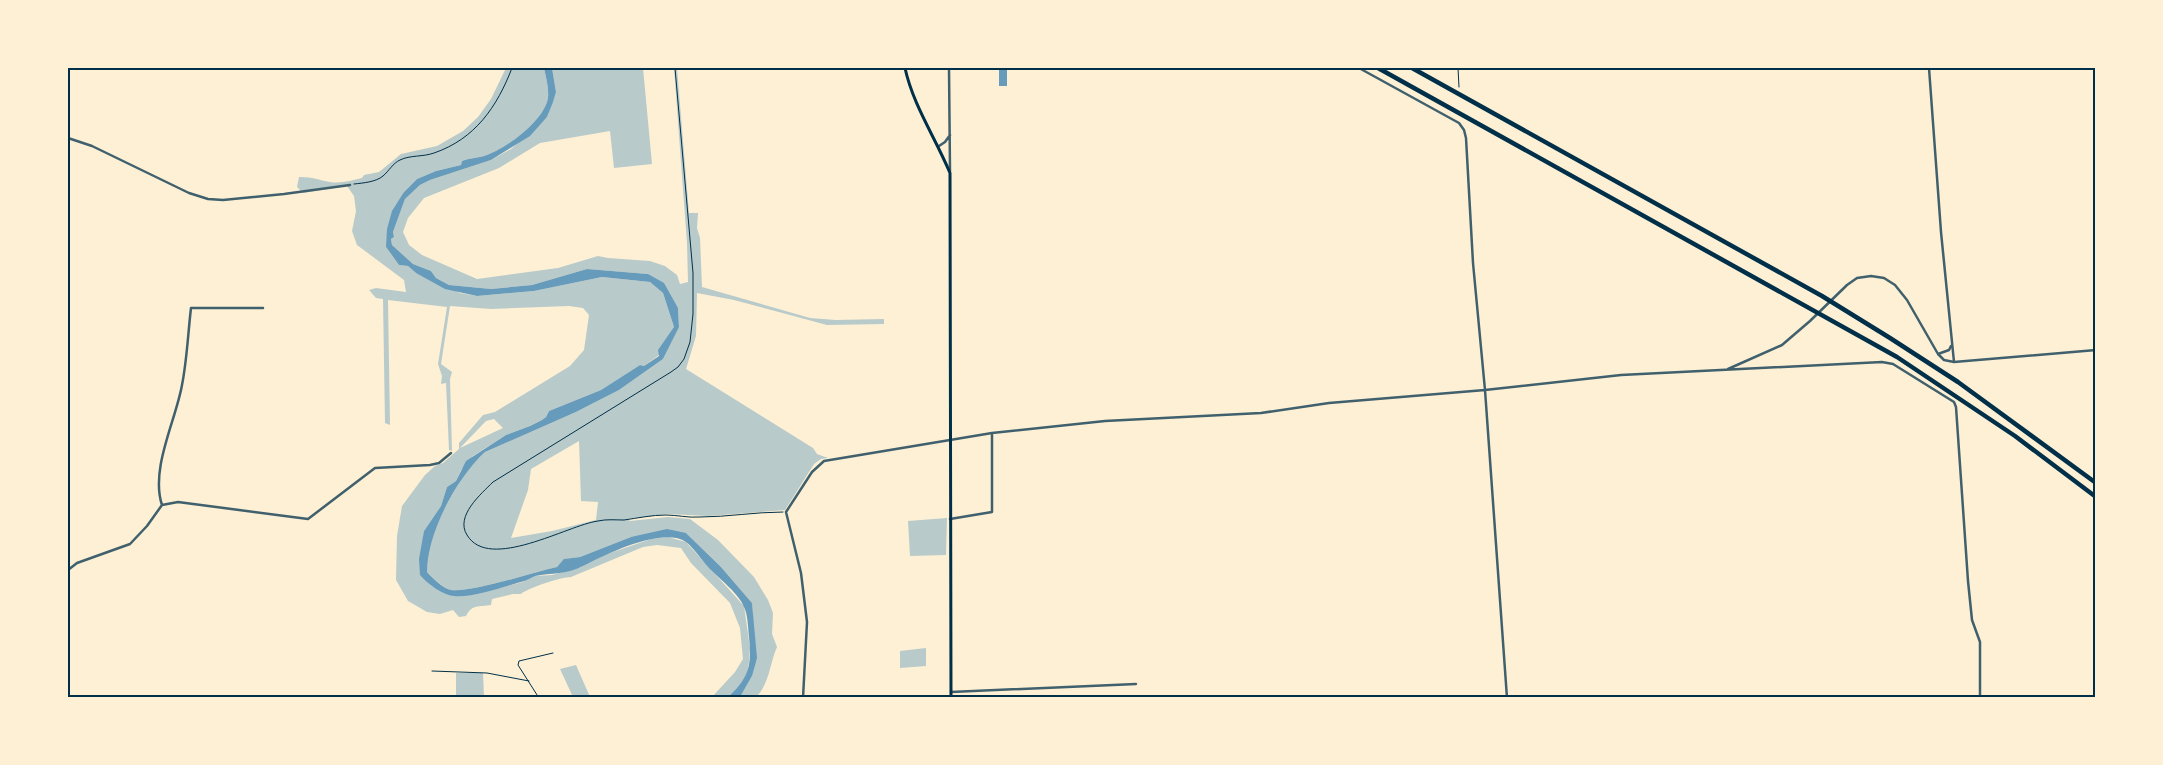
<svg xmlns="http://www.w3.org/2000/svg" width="2163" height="765" font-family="Ubuntu,sans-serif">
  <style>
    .green { fill: #b9caca; fill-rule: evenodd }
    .water { fill: #669bbc }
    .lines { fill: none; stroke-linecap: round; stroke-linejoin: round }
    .path { stroke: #003049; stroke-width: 1 }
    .minor { stroke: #3f606c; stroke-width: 2.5 }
    .secondary { stroke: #003049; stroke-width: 3 }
    .motorway { stroke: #003049; stroke-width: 4.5 }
    .neatline { fill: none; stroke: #003049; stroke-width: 2 }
  </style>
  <rect width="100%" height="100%" fill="#fdf0d5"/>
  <path class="green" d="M506 68H544C546 78 549 87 548 98 544 121 506 149 484 156 476 158 470 158 462 161L461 165 436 171 417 179 404 192 386 247 399 265 408 266 416 273 460 293 477 296 534 291 602 277 650 282 663 293 674 327 659 355 644 366 640 365 601 390 549 411 546 417 542 420 530 426 506 435 473 456 461 470 456 481 447 487 441 506 424 531 420 575 454 596 487 591 523 582 534 576 552 575 581 567 592 560 610 553 651 539 668 537 686 542 744 606 750 648 749 662 746 680 728 697H712L735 672 743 659 740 628 730 603 691 563 681 548 657 545 643 547 571 577C561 577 528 588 521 594H513L492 599 491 605C479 607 472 604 466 616L459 617 453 610 440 614 427 612 408 601 396 580 397 536 402 506 425 475 435 466 443 463 459 449V443L483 415 495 412 570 366 584 350 589 315 583 308 569 306 491 309 450 306 441 364 452 372 450 379 452 451 449 450 446 383 441 384 442 376 438 364 447 307 388 300 390 425 385 423 383 299 376 298 369 290 376 288 406 292 404 280 357 245 352 231 356 211 354 196 347 186 303 193 297 187 299 177C314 177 318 180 330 182 341 184 352 180 362 178L364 175 379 172 401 154 437 146 463 131 478 117 491 99ZM494 419 503 428 460 448 486 421Z
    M552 68H643L652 164 614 168 610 131 540 143 499 168 424 198 408 218 403 232 409 245 422 255 477 279 558 268 598 256 608 258 650 261 665 266 677 275 680 284 688 282 687 243 674 68H677L689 213H698L697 228 700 238 702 287 810 318 836 320 884 319V324L827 325 734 300 697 293 696 336 686 369 813 448 817 454 828 458 821 459 814 464 785 510 708 516 667 514 628 519 630 521 668 517 690 519 718 540 754 577 768 600 773 613 772 634 777 647C769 665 770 683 756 697H740L752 676 754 638 752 603 721 567 686 533 631 537 580 557 565 559 557 567C534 572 471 593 451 590 442 588 434 578 427 572 427 566 426 559 427 553 436 519 459 476 485 452L576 412 619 390 663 359 679 326 678 308 648 274 587 269 532 285 491 289 449 285 436 278 431 271 413 264 392 245 391 239 394 237 393 232 405 199 420 185 430 180 491 160 511 149 540 124 547 117 556 92ZM579 441 581 501 598 502 596 520 552 531 511 538 528 490 531 469Z
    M947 518 946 555 910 556 908 521Z
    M926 648V666L900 668V651Z
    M576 665 590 697H573L560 669Z
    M456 673H483L484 697H456Z"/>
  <path class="water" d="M544 68H552L556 92 553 102 547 117 530 136 491 160 430 180 420 185 405 199 393 232 394 237 391 239 392 245 413 264 431 271 436 278 449 285 491 289 532 285 587 269 648 274 664 283 678 308 679 327 663 359 619 390 576 412 485 452C456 479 427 533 427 572 433 578 442 588 451 590 471 593 534 572 557 567L564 559 580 557 631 537 667 529 686 533 721 567 752 603 757 658 752 676 740 697H728C749 678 752 665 749 637 748 628 748 615 744 607 740 595 720 579 711 570 705 564 692 546 686 542 662 526 605 555 583 566 569 574 550 573 535 576 530 578 526 581 521 582 503 587 472 598 454 596 442 595 428 584 420 575L419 559 424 531 441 506 447 487 456 481 466 461 506 435 530 426 542 420 546 417 549 411 601 390 640 365 644 366 659 356 658 350 674 327 663 293 650 282 602 277 534 291 477 296 445 289 416 273 408 266 399 265 386 247 387 229 392 211 404 192 417 179 436 171 461 165 462 161C470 158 476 158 484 156 506 149 544 121 548 98 549 87 546 78 544 68Z
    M999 70H1007V86H999Z"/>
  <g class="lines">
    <path class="path" d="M675 68 693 273V314L690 342 684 359 678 367 671 372 493 482C481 494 455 516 467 535 489 572 568 525 598 521 606 519 616 520 624 520 638 518 652 515 666 515 677 515 688 518 700 517 727 517 755 512 783 512
      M1458 68 1459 87
      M354 184C363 183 376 182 383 176 389 171 393 163 400 160 410 155 423 157 434 153 475 139 497 107 512 68
      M432 671 487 673 529 681
      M539 698 518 665 519 661 553 653"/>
    <path class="minor" d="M949 68 950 171
      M1359 68 1459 123 1464 130 1466 138 1473 263 1485 390 1507 698
      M1929 68 1941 232 1954 362
      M68 138 92 146 189 193 208 199 223 200 284 194 350 185
      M939 146 945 142 950 135
      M1938 354 1949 350 1951 346
      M1728 369 1782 345 1810 321 1847 285 1857 278 1871 276 1884 278 1895 285 1907 300 1938 354 1944 360 1954 362 2096 350
      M162 505C150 469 176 420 182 385 187 360 188 333 191 308H263
      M950 519 992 512V433
      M68 570 77 563 130 544 147 526 162 505 178 502 308 519 375 468 430 465 439 463 451 453
      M951 692 1136 684
      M803 698 807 622 801 573 786 512 812 472 824 461 992 433 1105 421 1261 413 1329 403 1485 390 1621 375 1882 362 1893 364 1954 402 1956 407 1968 581 1972 620 1980 642V698"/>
    <path class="secondary" d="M905 68C913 105 935 137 950 173L951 698"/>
    <path class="motorway" d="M1378 68 1897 357 2015 436 2096 497
      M1412 68 1822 296 1890 338 1958 382 2096 483"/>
  </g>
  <rect width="2163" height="765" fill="none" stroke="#fdf0d5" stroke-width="138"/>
  <rect x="69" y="69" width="2025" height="627" class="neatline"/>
</svg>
